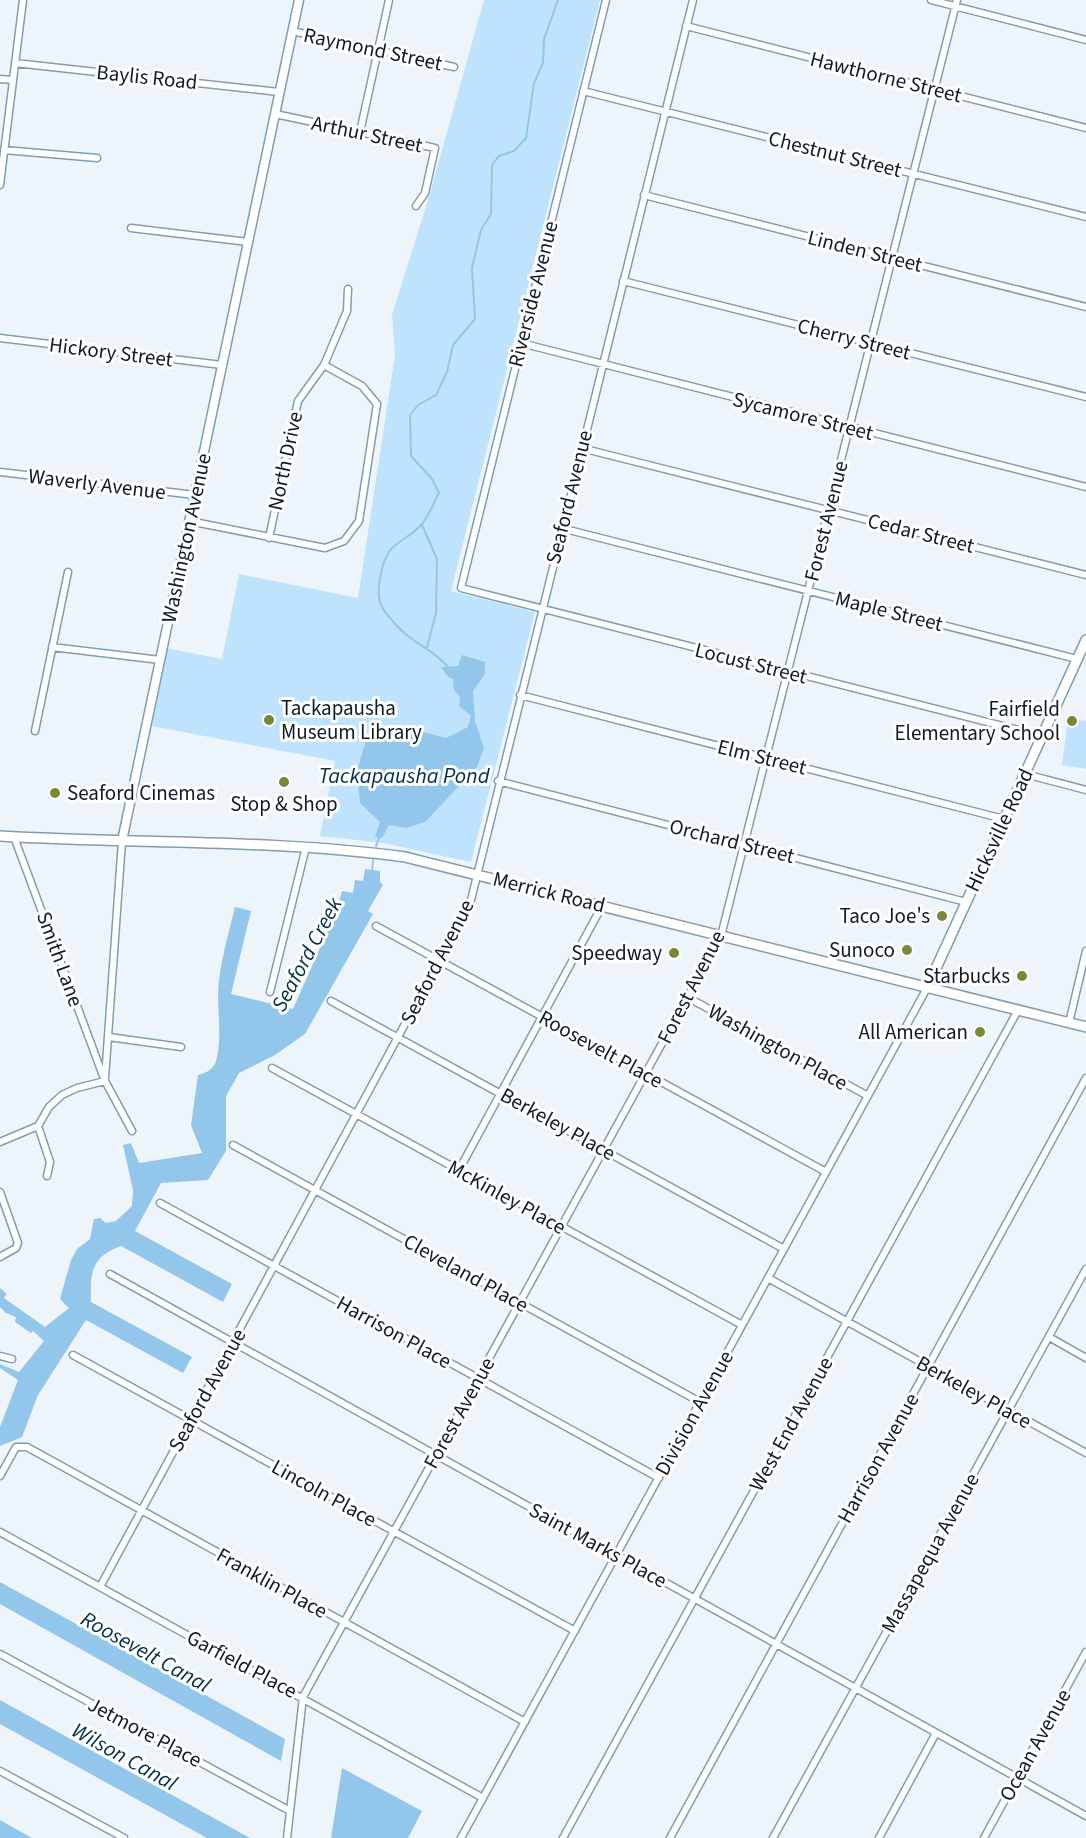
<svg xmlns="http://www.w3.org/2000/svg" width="1086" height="1838" font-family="'Source Sans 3',sans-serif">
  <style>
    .green { fill: #bfe2fd }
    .water { fill: #93c6eb }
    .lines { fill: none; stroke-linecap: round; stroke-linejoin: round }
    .stream { stroke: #93c6eb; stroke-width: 2 }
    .street-casing { stroke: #7f9db3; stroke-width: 9 }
    .secondary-casing { stroke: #7f9db3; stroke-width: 11 }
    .primary-casing { stroke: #7f9db3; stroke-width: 12 }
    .street { stroke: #fff; stroke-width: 6 }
    .secondary { stroke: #fff; stroke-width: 8 }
    .primary { stroke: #fff; stroke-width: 9 }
    .poi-dot { fill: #7a8734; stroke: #fff; stroke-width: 2 }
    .labels { text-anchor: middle; stroke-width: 6; stroke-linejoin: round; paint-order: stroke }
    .street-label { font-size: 21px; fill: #0f1b24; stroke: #fff }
    .poi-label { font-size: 21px; fill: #0f1b24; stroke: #fff; text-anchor: end }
    .water-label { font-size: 22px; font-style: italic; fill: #032e47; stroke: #fff }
  </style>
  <rect width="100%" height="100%" fill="#eef5fa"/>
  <path class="green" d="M484 0H600L451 591 535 612 471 862 383 843 320 836 335 761 152 726 166 648 222 659 239 574 358 598 395 355 392 315 428 200Z
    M1068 719 1086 721V769L1062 765Z"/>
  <path class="water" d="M462 655 485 662V674L473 691 475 721 484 748 477 767 425 822 406 828 389 825 382 838 375 837 380 822 360 803 357 771 366 740 377 729 400 726 446 738 468 727 471 716 459 706 460 697 454 690 453 679 448 677 441 667 458 666Z
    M365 869 380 871V882L383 885 368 911 373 914 305 1034 275 1055 239 1073 226 1096V1151L208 1180 161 1183 135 1231 232 1284 223 1302 121 1246C91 1257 90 1272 91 1302L192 1357 183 1373 86 1320 38 1395 22 1437 0 1446V1427L18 1380 0 1368V1364L19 1372 44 1341 33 1331 31 1333 15 1322 16 1317 6 1313 0 1307V1288L7 1294 4 1298 45 1327 69 1308 60 1299 71 1260 77 1249 90 1239 94 1219 100 1218 106 1223 116 1221 132 1206 133 1190 123 1145 131 1143 139 1163 202 1153 191 1125 198 1075C206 1073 213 1070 216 1061 222 1039 218 1017 218 995 219 965 228 936 235 907L251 911 231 994 293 1009 327 932 336 902H339L342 891 353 893 355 880 363 881Z
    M0 1582 285 1739 281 1761 0 1604Z
    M0 1700 250 1838H207L0 1724Z
    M342 1768 422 1811 408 1838H331Z
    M0 1820 32 1838H0Z"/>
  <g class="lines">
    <path class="stream" d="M422 525 437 559 436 613 427 647
      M447 666C434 650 416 645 401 630 396 625 385 613 381 605 375 591 382 559 392 548 401 540 413 534 421 525 429 517 433 503 439 493L432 479 411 456 410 415 418 405 436 395 447 372 453 345 475 319 472 268 481 230 491 214 492 165 499 156 514 151 526 138 534 83 543 63 544 39 558 0
      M376 846 380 835
      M372 872 373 860"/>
    <g class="street-casing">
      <path id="street" d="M606 0 461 588 1042 736
        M931 0 1086 40
        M686 26 1086 128
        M292 31 454 67
        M15 63 279 92
        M0 79 13 80
        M583 91 1086 217
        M275 114 435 148 425 193 416 206
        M360 132 389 0
        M4 150 97 158
        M0 185 23 0
        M644 195 1086 307
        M131 228 248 242
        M623 281 1086 397
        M0 338 222 365
        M521 343 1086 487
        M581 448 1086 575
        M0 472 195 495
        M189 521 325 548 344 541 359 521 377 404 362 386 324 365
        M561 528 1077 659
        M269 538 298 401 324 365 347 311 348 289
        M52 647 160 660
        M520 695 1004 819
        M35 731 68 572
        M1025 774 1086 790
        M498 781 966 902
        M14 837 105 1081 132 1131
        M376 926 826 1172
        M270 992 306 847
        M687 997 868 1096
        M331 1001 784 1249
        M1069 1023 1086 951
        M109 1037 181 1047
        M272 1068 742 1325
        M105 1078 122 841
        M38 1126 50 1162 47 1176
        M0 1142 38 1126 49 1107 62 1095 77 1088 105 1081
        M233 1145 700 1402
        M459 1170 602 906
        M0 1192 18 1243 16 1248 0 1257
        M160 1203 659 1478
        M110 1274 1086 1816
        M768 1278 1086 1453
        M1049 1337 1086 1358
        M73 1355 575 1631
        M0 1356 12 1359
        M0 1476 16 1447H27L525 1722
        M0 1532 483 1798
        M100 1587 470 904 693 0
        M0 1654 290 1811
        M0 1771 124 1838
        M287 1838 303 1697 721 936 957 0
        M461 1838 927 988
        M563 1838 1018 1010
        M670 1838 1086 1078
        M773 1838 1086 1269
        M879 1838 936 1733
        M984 1838 1086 1652"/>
    </g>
    <g class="secondary-casing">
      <path id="secondary" d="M122 841 299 0"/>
    </g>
    <g class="primary-casing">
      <path id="primary" d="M0 836C135 844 271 839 405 857L1086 1027
        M927 988 1086 640"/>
    </g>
    <use href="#street" class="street"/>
    <use href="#secondary" class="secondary"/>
    <use href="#primary" class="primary"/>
  </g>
  <g class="poi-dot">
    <circle cx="269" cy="720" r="6"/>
    <circle cx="1072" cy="721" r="6"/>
    <circle cx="284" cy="782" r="6"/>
    <circle cx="55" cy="793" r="6"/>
    <circle cx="942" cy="916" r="6"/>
    <circle cx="907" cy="950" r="6"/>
    <circle cx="674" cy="953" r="6"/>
    <circle cx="1022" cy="976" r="6"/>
    <circle cx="980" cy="1032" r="6"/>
  </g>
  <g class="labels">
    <g class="street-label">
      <text transform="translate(373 49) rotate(12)" y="7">Raymond Street</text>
      <text transform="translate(147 77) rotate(6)" y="7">Baylis Road</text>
      <text transform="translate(886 77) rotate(14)" y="7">Hawthorne Street</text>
      <text transform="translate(367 134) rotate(12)" y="7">Arthur Street</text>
      <text transform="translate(835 154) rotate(14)" y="7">Chestnut Street</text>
      <text transform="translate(865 251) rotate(14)" y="7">Linden Street</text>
      <text transform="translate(533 294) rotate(-76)" y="7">Riverside Avenue</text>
      <text transform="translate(854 339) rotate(14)" y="7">Cherry Street</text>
      <text transform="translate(111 352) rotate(7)" y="7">Hickory Street</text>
      <text transform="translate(803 416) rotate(14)" y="7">Sycamore Street</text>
      <text transform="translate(285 461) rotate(-78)" y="7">North Drive</text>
      <text transform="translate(97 484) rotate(7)" y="7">Waverly Avenue</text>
      <text transform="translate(569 497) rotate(-76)" y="7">Seaford Avenue</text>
      <text transform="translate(826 521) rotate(-76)" y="7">Forest Avenue</text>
      <text transform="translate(921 533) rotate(14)" y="7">Cedar Street</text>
      <text transform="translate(186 538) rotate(-78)" y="7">Washington Avenue</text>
      <text transform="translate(889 611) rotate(14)" y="7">Maple Street</text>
      <text transform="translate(751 663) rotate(14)" y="7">Locust Street</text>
      <text transform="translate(762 757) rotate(14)" y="7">Elm Street</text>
      <text transform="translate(999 830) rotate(-65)" y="7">Hicksville Road</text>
      <text transform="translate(732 841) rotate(14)" y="7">Orchard Street</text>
      <text transform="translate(549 892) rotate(14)" y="7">Merrick Road</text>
      <text transform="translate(60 959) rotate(70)" y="7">Smith Lane</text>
      <text transform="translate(437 962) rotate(-63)" y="7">Seaford Avenue</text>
      <text transform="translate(691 987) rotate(-63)" y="7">Forest Avenue</text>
      <text transform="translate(778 1047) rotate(29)" y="7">Washington Place</text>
      <text transform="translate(601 1049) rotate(29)" y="7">Roosevelt Place</text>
      <text transform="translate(558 1124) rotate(29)" y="7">Berkeley Place</text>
      <text transform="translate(507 1197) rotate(29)" y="7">McKinley Place</text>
      <text transform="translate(466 1273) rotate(29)" y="7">Cleveland Place</text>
      <text transform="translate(394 1332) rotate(29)" y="7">Harrison Place</text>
      <text transform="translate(207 1390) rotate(-61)" y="7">Seaford Avenue</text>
      <text transform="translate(974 1392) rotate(29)" y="7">Berkeley Place</text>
      <text transform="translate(459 1413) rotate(-61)" y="7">Forest Avenue</text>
      <text transform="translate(694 1413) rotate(-61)" y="7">Division Avenue</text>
      <text transform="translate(791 1424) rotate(-61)" y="7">West End Avenue</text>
      <text transform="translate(878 1458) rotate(-61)" y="7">Harrison Avenue</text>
      <text transform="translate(324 1493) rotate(29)" y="7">Lincoln Place</text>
      <text transform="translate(598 1545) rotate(29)" y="7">Saint Marks Place</text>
      <text transform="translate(930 1553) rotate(-61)" y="7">Massapequa Avenue</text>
      <text transform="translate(272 1583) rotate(29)" y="7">Franklin Place</text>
      <text transform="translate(242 1664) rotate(28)" y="7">Garfield Place</text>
      <text transform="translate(145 1732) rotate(28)" y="7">Jetmore Place</text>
      <text transform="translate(1035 1745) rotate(-61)" y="7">Ocean Avenue</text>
    </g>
    <g class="poi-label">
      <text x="281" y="715" text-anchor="start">Tackapausha<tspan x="281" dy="24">Museum Library</tspan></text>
      <text x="1060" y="716">Fairfield<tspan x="1060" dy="24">Elementary School</tspan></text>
      <text x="67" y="800" text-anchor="start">Seaford Cinemas</text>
      <text x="284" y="811" text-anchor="middle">Stop &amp; Shop</text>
      <text x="930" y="923">Taco Joe's</text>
      <text x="895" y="957">Sunoco</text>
      <text x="662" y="960">Speedway</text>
      <text x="1010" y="983">Starbucks</text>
      <text x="968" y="1039">All American</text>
    </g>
    <g class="water-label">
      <text x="404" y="783">Tackapausha Pond</text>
      <text transform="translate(306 954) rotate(-62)" y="8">Seaford Creek</text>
      <text transform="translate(146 1651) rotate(29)" y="8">Roosevelt Canal</text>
      <text transform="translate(125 1756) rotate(29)" y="8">Wilson Canal</text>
    </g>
  </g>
</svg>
